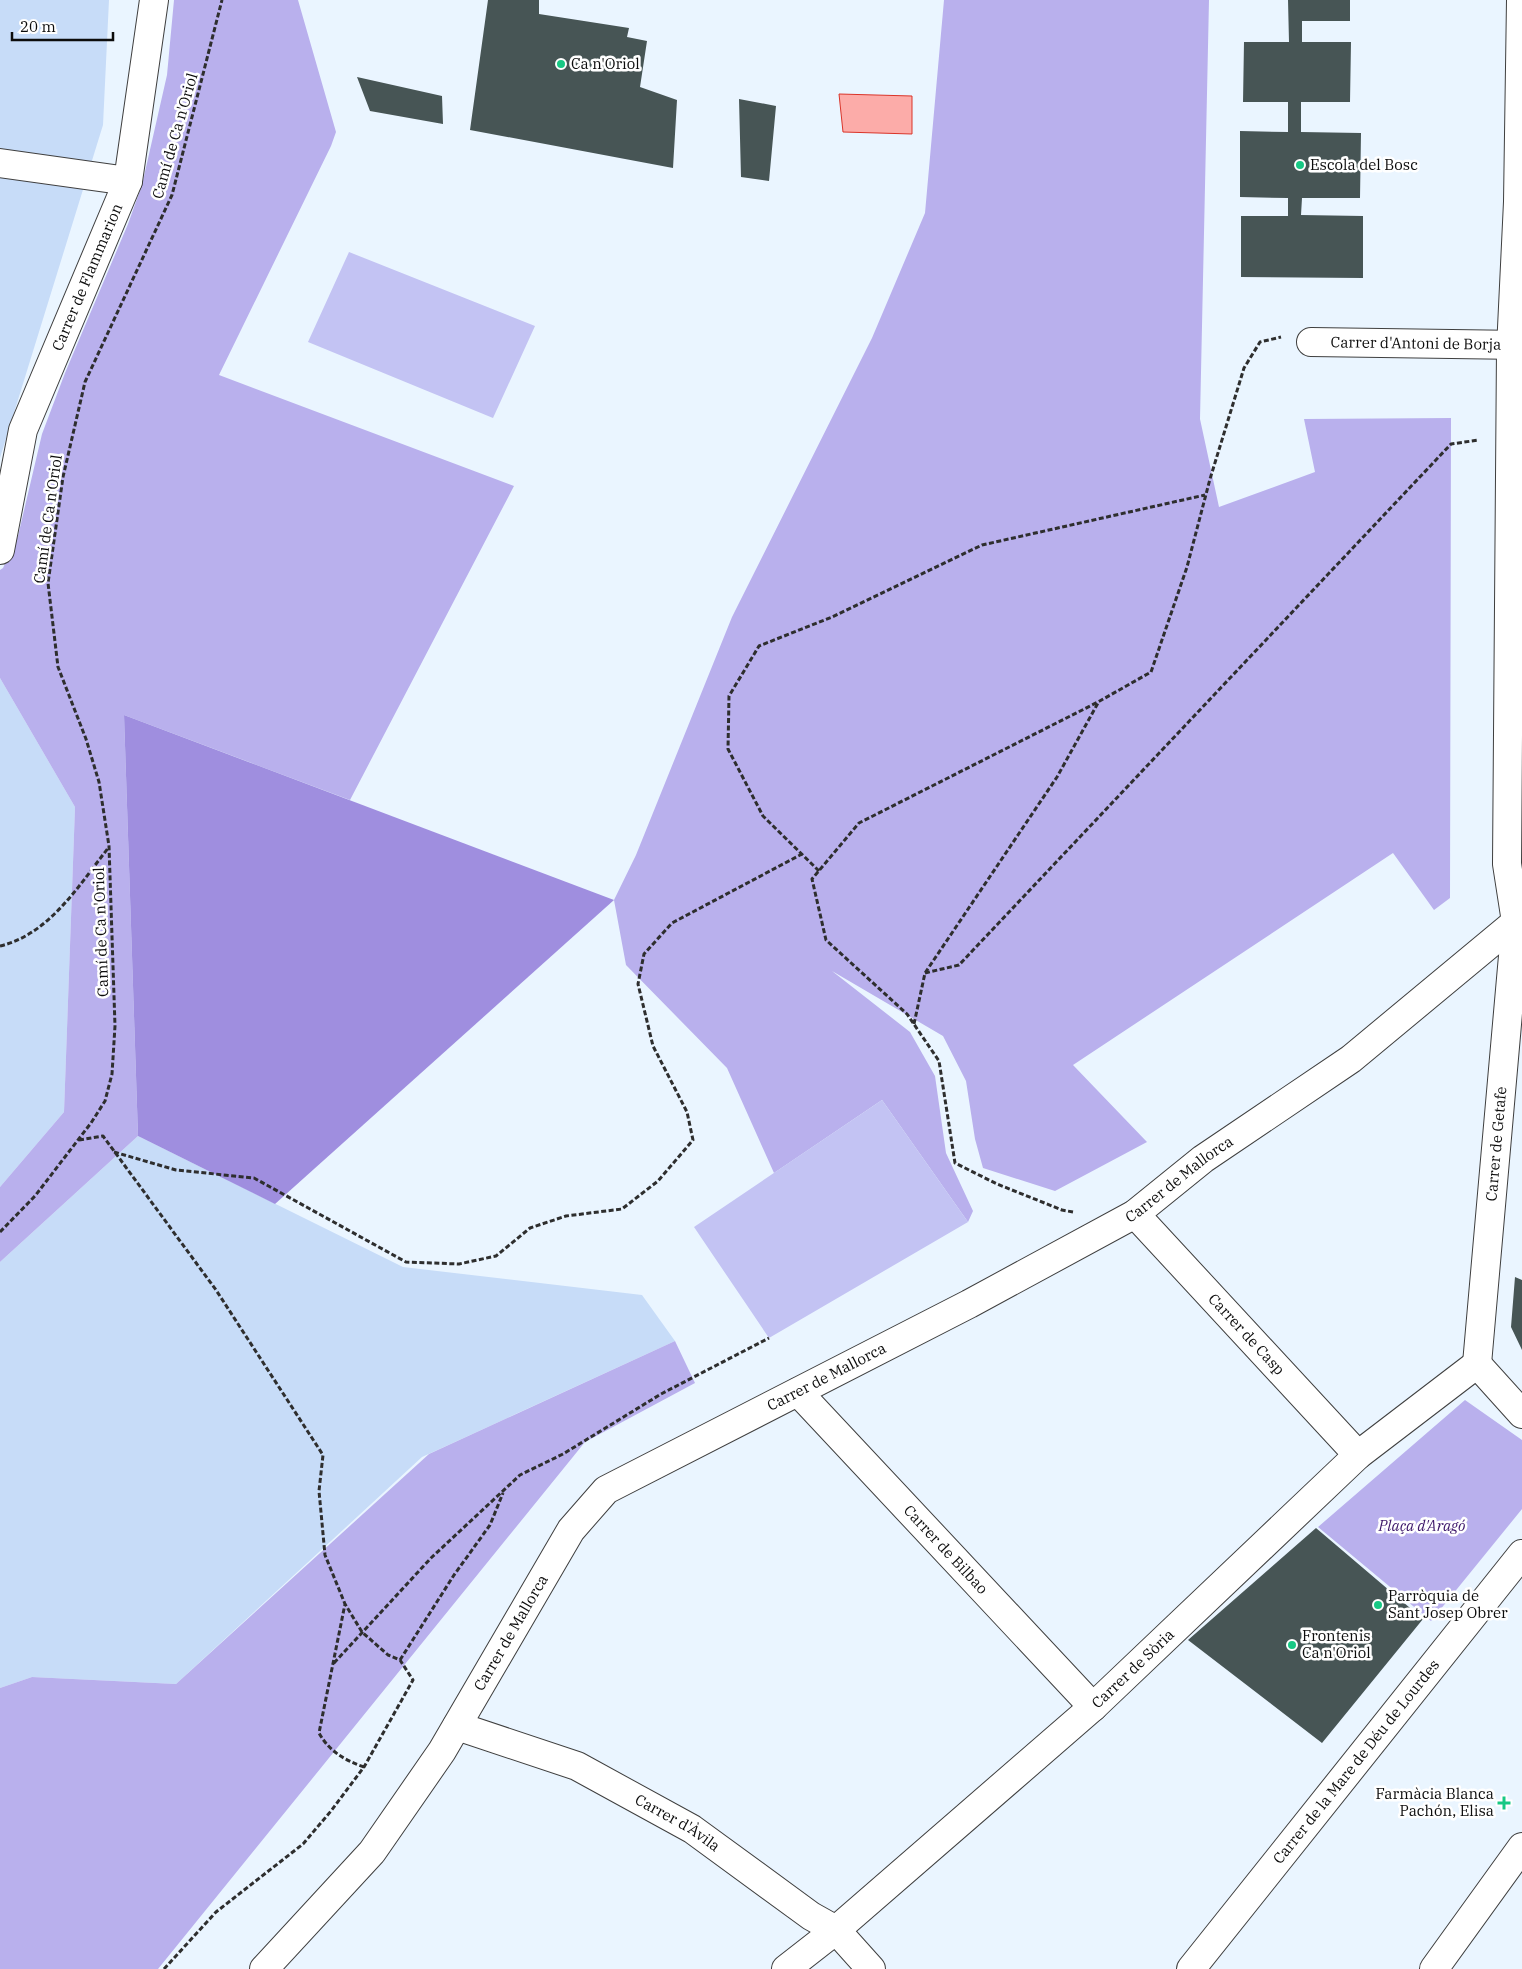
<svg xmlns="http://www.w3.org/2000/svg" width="1522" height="1969" font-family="'IBM Plex Serif',serif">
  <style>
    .farmland { fill: #c7dcf8 }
    .green { fill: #b9b0ed }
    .forest { fill: #9f8edf }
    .pitch { fill: #c3c3f3 }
    .water { fill: #fcaca9; stroke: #da3429 }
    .building { fill: #475555 }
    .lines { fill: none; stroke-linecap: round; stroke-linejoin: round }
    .minor-casing { stroke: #3f3f3f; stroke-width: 30 }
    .path { stroke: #2e2e2e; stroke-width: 3; stroke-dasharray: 5 2.5; stroke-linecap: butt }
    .minor { stroke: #fff; stroke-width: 28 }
    .poi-dot { fill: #17c884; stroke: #fff; stroke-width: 2 }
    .labels { text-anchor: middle; stroke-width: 5; stroke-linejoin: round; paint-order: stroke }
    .poi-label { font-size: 15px; fill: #0c0c0c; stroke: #fff; text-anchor: start }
    .street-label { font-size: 15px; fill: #0c0c0c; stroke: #fff }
    .park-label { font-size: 15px; font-style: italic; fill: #3c1669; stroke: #fff }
  </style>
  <rect width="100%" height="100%" fill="#eaf5ff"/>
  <path class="farmland" d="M0 0H109L103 125 0 458Z
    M0 678 75 807 64 1112 0 1187Z
    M138 1136 403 1267 642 1295 675 1341 422 1457 176 1684 32 1677 0 1688V1262Z"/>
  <path class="green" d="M174 0H298L336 132 331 146 219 375 514 486 350 800 124 715 138 1136 0 1262V1187L64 1112 75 807 0 678V570L3 568 18 536 42 434 65 373 128 224 142 185 167 75Z
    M944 0H1209L1200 419 1219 507 1315 472 1304 419 1451 418 1450 898 1434 910 1393 853 1073 1065 1147 1142 1055 1191 983 1168 975 1139 966 1081 943 1036 832 971 910 1032 935 1076 946 1153 973 1211 968 1222 882 1100 774 1173 727 1068 626 965 614 900 636 855 732 617 872 338 925 213Z
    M675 1341 695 1383 585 1442 158 1969H0V1688L32 1677 176 1684 429 1454Z
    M1465 1400 1522 1440V1509L1431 1621 1318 1527Z"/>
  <path class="forest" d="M124 715 614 900 275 1204 138 1136Z"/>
  <path class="pitch" d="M349 252 535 326 493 418 308 342Z
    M882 1100 968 1222 769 1338 694 1227Z"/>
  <path class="water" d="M839 94 912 96V134L843 132Z"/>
  <path class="building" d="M488 0H539V14L629 28 627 37 647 41 640 87 677 100 673 168 470 130Z
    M1288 0H1350V21H1302V42H1351L1350 102H1301V132L1361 133 1360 198H1302L1301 215 1363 216V278L1241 277V216H1288V198L1240 197V131L1288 132V102H1243L1244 42H1289Z
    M357 77 442 96 443 124 370 111Z
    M739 99 776 106 769 181 741 177Z
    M1515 1277 1522 1280V1350L1511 1327Z
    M1316 1528 1423 1619 1322 1743 1188 1640Z"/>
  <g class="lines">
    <g class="minor-casing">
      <g id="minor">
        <path d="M0 163 128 181"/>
        <path id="s1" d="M1311 342 1522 345"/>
        <path id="s2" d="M0 550 23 430 128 181 154 0"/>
        <path id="s3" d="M1135 1214 1358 1455"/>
        <path id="s4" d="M1477 1364 1516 922 1507 864 1511 349 1518 202 1521 0"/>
        <path d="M1477 1364 1522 1414"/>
        <path id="s5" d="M798 1392 1093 1707"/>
        <path id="s6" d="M457 1726 577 1766 692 1829 811 1916 836 1930 871 1969"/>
        <path id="s7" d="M264 1969 372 1852 442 1751 571 1530 606 1490 969 1304 1135 1214 1203 1159 1351 1059 1522 917"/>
        <path id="s8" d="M786 1969 836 1930 1093 1707 1358 1455 1477 1364"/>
        <path id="s9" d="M1191 1969 1522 1554"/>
        <path d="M1434 1969 1522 1847"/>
      </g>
    </g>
    <path class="path" d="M819 871 763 816 728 749 729 696 759 646 832 617 982 545 1205 495
      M0 946C50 934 79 885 109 847
      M925 973 959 965 1451 444 1479 440
      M914 1024 925 973 1057 777 1098 703
      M79 1140 103 1136 216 1290 323 1455 319 1491 325 1555 345 1604 319 1733C329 1751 344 1760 364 1767
      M114 1152 176 1170 254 1178 406 1262 459 1264 496 1256 530 1228 566 1216 622 1209 658 1181 693 1140 687 1112 653 1046 638 984 644 954 672 923 802 854
      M1073 1212 1062 1210 997 1184 955 1163 939 1061 907 1014 826 940 812 879 859 823 1098 702 1151 672 1187 567 1210 479 1244 368 1260 342 1281 337
      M0 1232 35 1196 91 1123 105 1101 112 1074 115 1026 109 846 99 782 86 739 58 667 48 583 63 477 85 382 172 195 222 0
      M400 1660 454 1575 490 1525 503 1493
      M334 1663 431 1558 520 1475 563 1454 661 1394 769 1338
      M164 1969 216 1912 303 1844 331 1811 364 1767 413 1680 400 1660 388 1655 362 1632 345 1604"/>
    <use href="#minor" class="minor"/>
  </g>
  <g class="poi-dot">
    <circle cx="561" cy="64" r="5"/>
    <circle cx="1300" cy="165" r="5"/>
    <circle cx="1378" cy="1605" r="5"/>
    <circle cx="1292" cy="1645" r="5"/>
    <path d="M1501.5 1795.5h5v5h5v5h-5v5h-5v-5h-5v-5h5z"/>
  </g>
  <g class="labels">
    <g class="poi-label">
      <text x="571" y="69">Ca n'Oriol</text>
      <text x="1310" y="170">Escola del Bosc</text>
      <text x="1388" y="1601">Parròquia de<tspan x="1388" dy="17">Sant Josep Obrer</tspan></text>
      <text x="1302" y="1641">Frontenis<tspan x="1302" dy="17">Ca n'Oriol</tspan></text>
      <text x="1494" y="1799" text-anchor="end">Farmàcia Blanca<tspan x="1494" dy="17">Pachón, Elisa</tspan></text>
    </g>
    <g class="street-label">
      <text transform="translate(175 136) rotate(-74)" y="5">Camí de Ca n'Oriol</text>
      <text dy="5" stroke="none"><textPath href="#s2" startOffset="288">Carrer de Flammarion</textPath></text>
      <text dy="5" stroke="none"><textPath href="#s1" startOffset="105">Carrer d'Antoni de Borja</textPath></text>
      <text transform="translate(48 519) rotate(-82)" y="5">Camí de Ca n'Oriol</text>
      <text transform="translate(101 932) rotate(-92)" y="5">Camí de Ca n'Oriol</text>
      <text dy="5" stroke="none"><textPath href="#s4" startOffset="221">Carrer de Getafe</textPath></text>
      <text dy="5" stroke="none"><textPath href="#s7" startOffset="1244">Carrer de Mallorca</textPath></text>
      <text dy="5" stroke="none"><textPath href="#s3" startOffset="164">Carrer de Casp</textPath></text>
      <text dy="5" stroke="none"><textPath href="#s7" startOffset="839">Carrer de Mallorca</textPath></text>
      <text dy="5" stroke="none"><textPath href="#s5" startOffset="216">Carrer de Bilbao</textPath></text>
      <text dy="5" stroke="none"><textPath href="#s7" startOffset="419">Carrer de Mallorca</textPath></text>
      <text dy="5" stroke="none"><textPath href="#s8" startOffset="459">Carrer de Sòria</textPath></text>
      <text dy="5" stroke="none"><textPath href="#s9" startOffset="265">Carrer de la Mare de Déu de Lourdes</textPath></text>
      <text dy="5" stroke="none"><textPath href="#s6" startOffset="242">Carrer d'Àvila</textPath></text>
    </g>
    <g class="park-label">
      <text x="1422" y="1531">Plaça d'Aragó</text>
    </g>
  </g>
  <path d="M12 32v8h101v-8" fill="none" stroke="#0c0c0c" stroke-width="2.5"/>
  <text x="20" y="32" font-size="15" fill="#0c0c0c" stroke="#ffffff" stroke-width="4" paint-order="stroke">20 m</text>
</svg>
